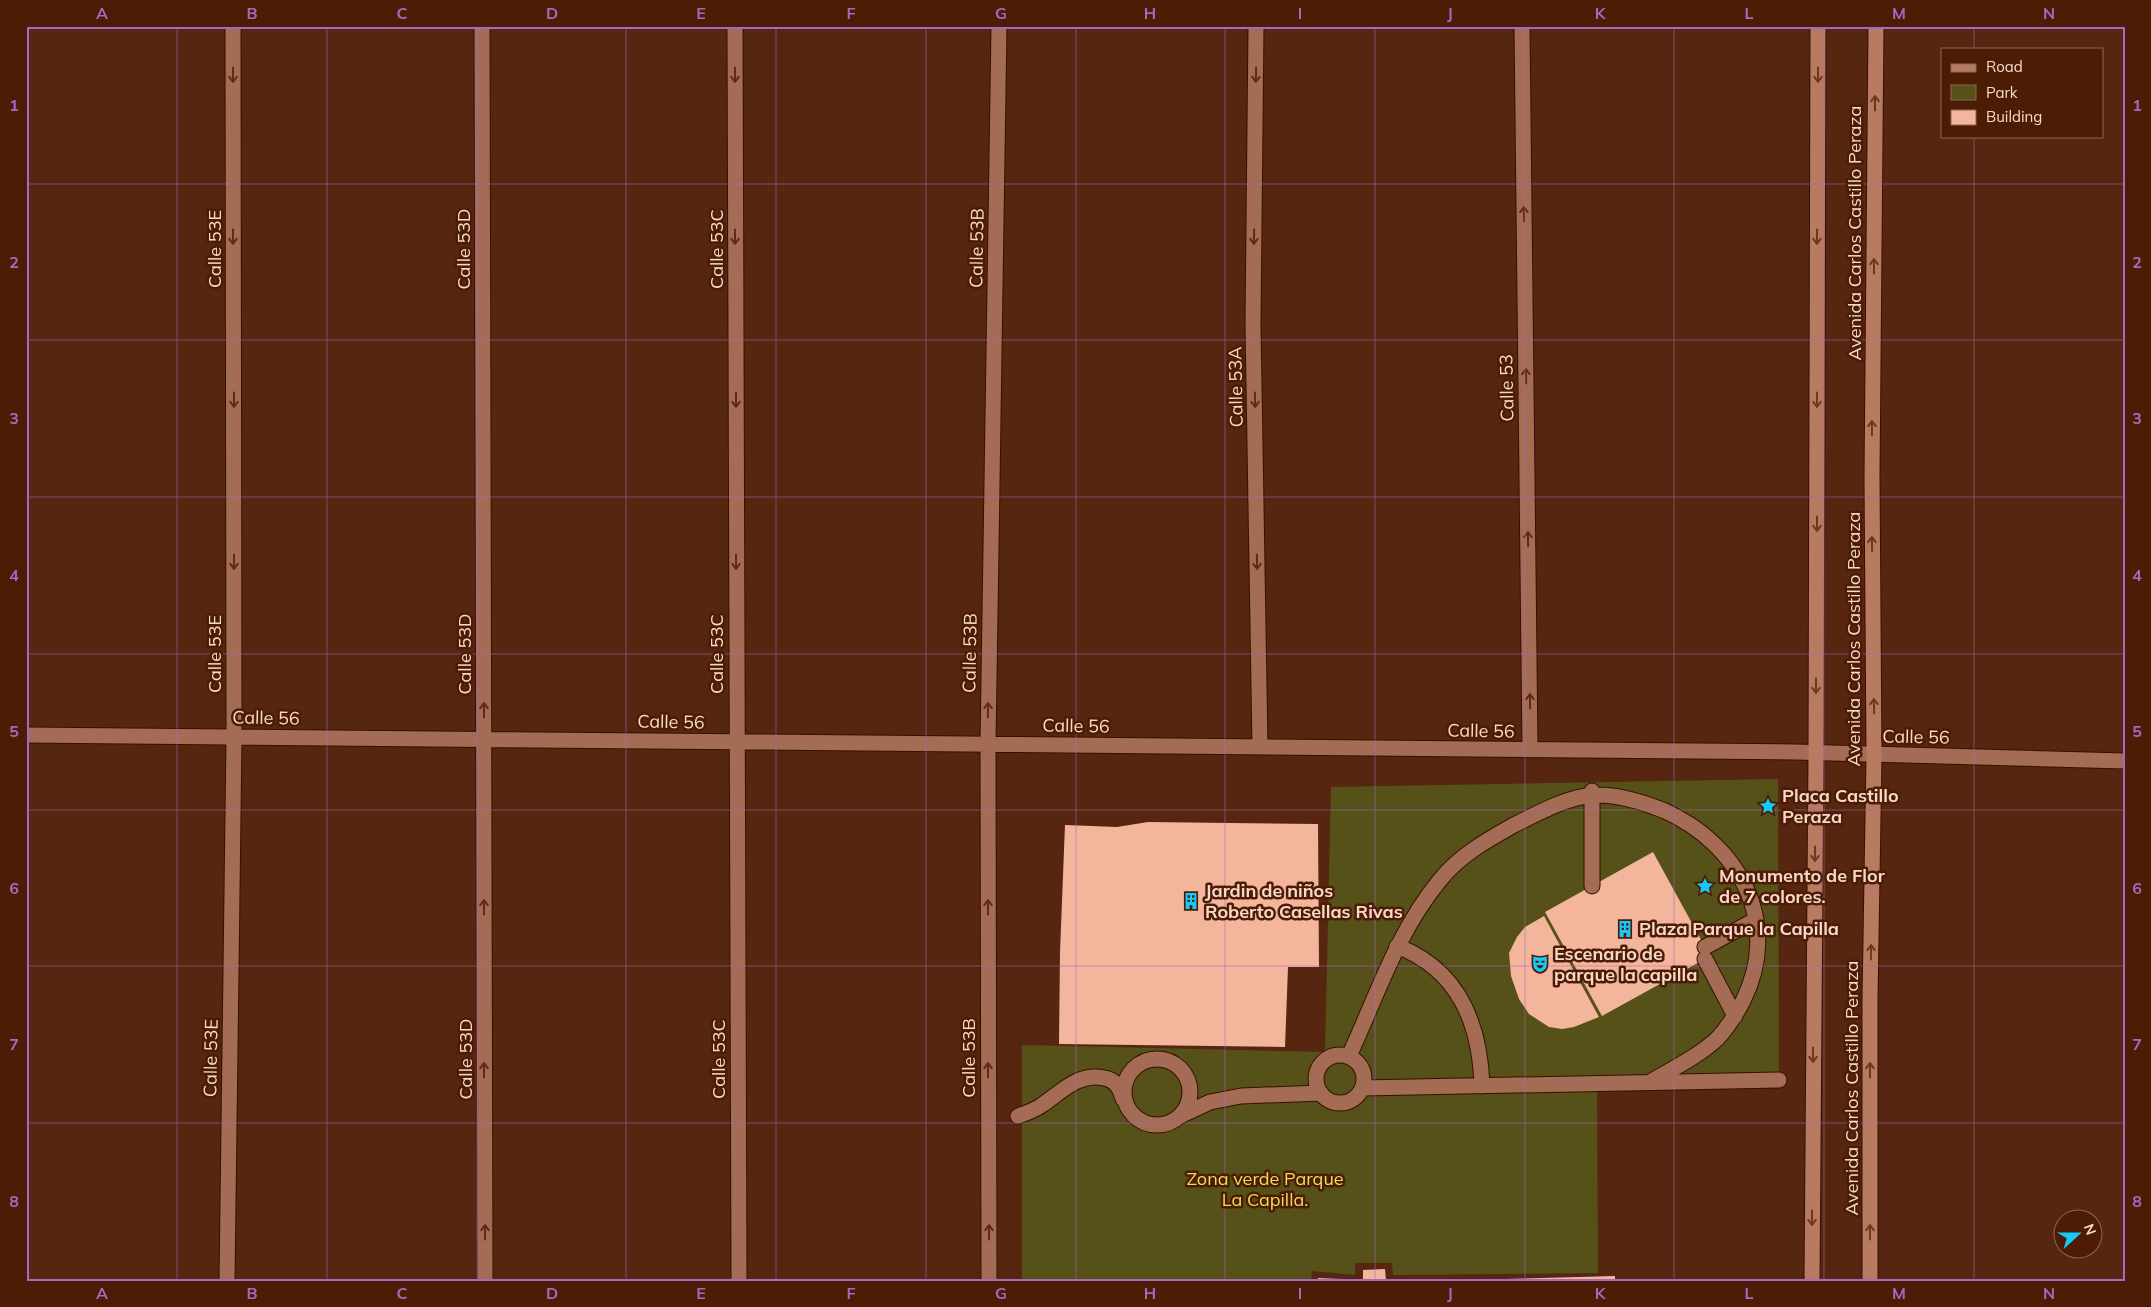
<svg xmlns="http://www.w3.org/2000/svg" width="2151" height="1307" font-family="Mulish,sans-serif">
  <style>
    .green { fill: #565118; fill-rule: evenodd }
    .building { fill: #f3b69c }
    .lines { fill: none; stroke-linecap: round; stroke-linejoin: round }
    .minor-casing { stroke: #351102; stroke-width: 17 }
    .major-casing { stroke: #351102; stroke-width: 17 }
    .minor { stroke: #a46c54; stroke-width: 15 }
    .major { stroke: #b87a61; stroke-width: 15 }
    .oneway { stroke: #5e2c14 }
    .oneway2 { stroke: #6c3820 }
    .grid { fill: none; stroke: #a768c3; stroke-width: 1; stroke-opacity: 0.55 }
    .labels { text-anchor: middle; stroke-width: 5; stroke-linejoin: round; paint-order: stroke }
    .street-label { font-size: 18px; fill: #f8d8ca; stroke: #4c1c04 }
    .poi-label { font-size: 18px; font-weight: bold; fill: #f8d8ca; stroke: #4c1c04; text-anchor: start }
    .park-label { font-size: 18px; fill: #ebde58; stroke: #4c1c04 }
    .neatline { fill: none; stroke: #a768c3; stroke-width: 2 }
    .grid-label { font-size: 16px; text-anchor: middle; font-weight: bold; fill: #a768c3 }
  </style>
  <rect width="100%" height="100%" fill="#572610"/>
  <path class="green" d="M1778 779 1779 1080 1597 1090 1598 1273 1393 1275 1392 1263H1355V1275L1312 1271 1311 1281H1022V1045L1325 1052 1331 787ZM1320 1097 1329 1099 1361 1098C1347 1109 1333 1109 1320 1097Z"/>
  <path class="building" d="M1148 822 1318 824 1319 967H1288L1285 1047 1059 1044 1060 952 1065 825 1117 827Z
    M1653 852 1705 947V959L1602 1016 1545 912Z
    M1544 916 1599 1017 1574 1027 1562 1029 1549 1027 1529 1014 1519 999 1511 976 1509 953 1517 937 1525 927Z
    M1385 1269 1386 1281H1363V1270Z
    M1615 1276V1281H1505V1279Z
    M1318 1278 1341 1279V1281H1318Z"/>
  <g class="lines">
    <g class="minor-casing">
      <path id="minor" d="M482 26 485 1281
        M735 26 739 1281
        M1256 26 1253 324 1260 747
        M1522 26 1530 750
        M26 735 1795 752 2125 761
        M1592 791V886
        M1397 946C1459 970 1480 1023 1482 1086
        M1705 947 1755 920
        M1705 959 1735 1016
        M1316 1079a24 24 0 1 1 48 0a24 24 0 1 1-48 0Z
        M1349 1056C1377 996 1397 932 1440 880 1459 856 1487 840 1514 825 1538 813 1567 797 1594 795 1618 794 1643 802 1665 811 1740 845 1782 923 1743 1001 1736 1014 1728 1027 1718 1038 1699 1056 1672 1069 1650 1082
        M1124 1092a33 33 0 1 1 66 0a33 33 0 1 1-66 0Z
        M1362 1088 1779 1080
        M1018 1116C1027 1113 1035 1110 1042 1105 1061 1092 1079 1072 1104 1078 1116 1080 1120 1088 1123 1099
        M1180 1116 1210 1102 1241 1096 1321 1093
        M227 1281 234 737 233 26
        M989 1281 988 744 999 26"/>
    </g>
    <g class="major-casing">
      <path id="major" d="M1812 1281 1816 753 1818 26
        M1870 1281V1000L1874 755 1872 477 1876 26"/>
    </g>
    <use href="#minor" class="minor"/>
    <use href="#major" class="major"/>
  </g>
  <defs><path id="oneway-shaft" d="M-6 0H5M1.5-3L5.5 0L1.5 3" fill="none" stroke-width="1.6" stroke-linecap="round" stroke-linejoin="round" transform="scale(1.25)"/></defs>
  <g class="oneway">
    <use href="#oneway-shaft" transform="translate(233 75) rotate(90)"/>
    <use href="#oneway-shaft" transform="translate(735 75) rotate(90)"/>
    <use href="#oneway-shaft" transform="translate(1256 75) rotate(91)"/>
    <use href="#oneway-shaft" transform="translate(1524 214) rotate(-91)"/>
    <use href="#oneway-shaft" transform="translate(233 237) rotate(90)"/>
    <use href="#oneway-shaft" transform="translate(735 237) rotate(90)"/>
    <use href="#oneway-shaft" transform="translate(1254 237) rotate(91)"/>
    <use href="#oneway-shaft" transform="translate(1526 376) rotate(-91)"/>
    <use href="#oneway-shaft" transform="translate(234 400) rotate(90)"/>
    <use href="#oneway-shaft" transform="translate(736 400) rotate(90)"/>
    <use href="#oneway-shaft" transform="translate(1255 400) rotate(89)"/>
    <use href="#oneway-shaft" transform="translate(1528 539) rotate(-91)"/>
    <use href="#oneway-shaft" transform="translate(234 562) rotate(90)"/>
    <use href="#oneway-shaft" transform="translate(736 562) rotate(90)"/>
    <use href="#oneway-shaft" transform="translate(1257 562) rotate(89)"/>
    <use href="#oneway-shaft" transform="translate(1530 701) rotate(-91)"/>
    <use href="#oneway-shaft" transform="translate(484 710) rotate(-90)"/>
    <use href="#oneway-shaft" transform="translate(988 710) rotate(-89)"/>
    <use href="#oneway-shaft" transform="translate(484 907) rotate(-90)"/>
    <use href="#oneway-shaft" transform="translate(988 907) rotate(-90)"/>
    <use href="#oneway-shaft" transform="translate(484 1070) rotate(-90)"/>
    <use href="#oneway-shaft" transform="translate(988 1070) rotate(-90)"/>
    <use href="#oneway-shaft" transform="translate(485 1232) rotate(-90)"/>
    <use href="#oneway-shaft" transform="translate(989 1232) rotate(-90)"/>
  </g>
  <g class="oneway2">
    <use href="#oneway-shaft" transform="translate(1818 75) rotate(90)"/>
    <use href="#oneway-shaft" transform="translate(1875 103) rotate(-90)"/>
    <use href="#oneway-shaft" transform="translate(1817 237) rotate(90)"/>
    <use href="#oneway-shaft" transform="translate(1874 266) rotate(-90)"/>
    <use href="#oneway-shaft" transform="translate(1817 400) rotate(90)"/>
    <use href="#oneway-shaft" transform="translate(1872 428) rotate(-90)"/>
    <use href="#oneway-shaft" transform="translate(1817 524) rotate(90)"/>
    <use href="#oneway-shaft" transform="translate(1872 544) rotate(-91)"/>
    <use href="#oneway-shaft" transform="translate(1816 686) rotate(90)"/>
    <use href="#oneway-shaft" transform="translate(1874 706) rotate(-91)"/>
    <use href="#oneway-shaft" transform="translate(1815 854) rotate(91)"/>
    <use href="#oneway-shaft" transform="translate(1871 952) rotate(-89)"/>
    <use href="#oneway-shaft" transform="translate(1813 1055) rotate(90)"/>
    <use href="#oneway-shaft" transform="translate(1870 1070) rotate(-90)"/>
    <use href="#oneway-shaft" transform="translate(1812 1218) rotate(90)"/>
    <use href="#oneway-shaft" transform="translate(1870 1232) rotate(-90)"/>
  </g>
  <path class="grid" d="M177 26V1281M327 26V1281M477 26V1281M626 26V1281M776 26V1281M926 26V1281M1076 26V1281M1225 26V1281M1375 26V1281M1525 26V1281M1674 26V1281M1824 26V1281M1974 26V49M1974 136V1281M26 184H2125M26 340H2125M26 497H2125M26 654H2125M26 810H2125M26 966H2125M26 1123H2125"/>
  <defs>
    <g id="sight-bare" transform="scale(1.35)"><path d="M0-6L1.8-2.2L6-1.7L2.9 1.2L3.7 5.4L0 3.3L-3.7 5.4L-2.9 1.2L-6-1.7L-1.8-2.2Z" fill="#13cafb" stroke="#4c1c04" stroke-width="2.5" paint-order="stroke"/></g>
    <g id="building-bare" transform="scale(1.35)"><path d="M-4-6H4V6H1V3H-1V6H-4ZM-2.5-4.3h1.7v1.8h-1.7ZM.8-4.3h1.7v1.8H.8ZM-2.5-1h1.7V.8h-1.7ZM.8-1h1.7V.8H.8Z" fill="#13cafb" stroke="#4c1c04" stroke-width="2.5" paint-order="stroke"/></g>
    <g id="theatre-bare" transform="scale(1.35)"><path d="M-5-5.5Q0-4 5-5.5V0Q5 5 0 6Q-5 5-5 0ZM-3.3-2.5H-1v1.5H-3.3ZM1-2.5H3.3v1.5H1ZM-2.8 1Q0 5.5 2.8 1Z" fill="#13cafb" stroke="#4c1c04" stroke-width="2.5" paint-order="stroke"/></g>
  </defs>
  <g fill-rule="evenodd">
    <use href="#sight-bare" x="1768" y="806"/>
    <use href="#sight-bare" x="1705" y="886"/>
    <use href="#building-bare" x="1191" y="901"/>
    <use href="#building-bare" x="1625" y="929"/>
    <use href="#theatre-bare" x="1540" y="964"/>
  </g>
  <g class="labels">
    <g class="street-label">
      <text transform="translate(1855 233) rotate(-90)" y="6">Avenida Carlos Castillo Peraza</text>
      <text transform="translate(977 248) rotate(-89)" y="6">Calle 53B</text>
      <text transform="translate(215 249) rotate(-90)" y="6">Calle 53E</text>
      <text transform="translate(464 249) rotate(-90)" y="6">Calle 53D</text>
      <text transform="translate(717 249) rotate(-90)" y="6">Calle 53C</text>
      <text transform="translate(1236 387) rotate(-91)" y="6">Calle 53A</text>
      <text transform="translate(1507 388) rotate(-91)" y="6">Calle 53</text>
      <text transform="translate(1854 639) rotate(-90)" y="6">Avenida Carlos Castillo Peraza</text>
      <text transform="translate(970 653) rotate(-89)" y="6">Calle 53B</text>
      <text transform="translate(215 654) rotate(-90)" y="6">Calle 53E</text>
      <text transform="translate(465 654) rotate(-90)" y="6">Calle 53D</text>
      <text transform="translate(717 654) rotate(-90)" y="6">Calle 53C</text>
      <text transform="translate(266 718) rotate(1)" y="6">Calle 56</text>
      <text transform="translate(671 722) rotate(1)" y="6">Calle 56</text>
      <text transform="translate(1076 726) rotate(1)" y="6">Calle 56</text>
      <text transform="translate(1481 731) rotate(1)" y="6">Calle 56</text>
      <text transform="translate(1916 737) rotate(1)" y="6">Calle 56</text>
      <text transform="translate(211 1058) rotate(-89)" y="6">Calle 53E</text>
      <text transform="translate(969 1058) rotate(-90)" y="6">Calle 53B</text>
      <text transform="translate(466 1059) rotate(-90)" y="6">Calle 53D</text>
      <text transform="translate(719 1059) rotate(-90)" y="6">Calle 53C</text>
      <text transform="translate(1852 1088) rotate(-90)" y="6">Avenida Carlos Castillo Peraza</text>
    </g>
    <g class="poi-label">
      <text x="1782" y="802">Placa Castillo<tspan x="1782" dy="21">Peraza</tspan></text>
      <text x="1719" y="882">Monumento de Flor<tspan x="1719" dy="21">de 7 colores.</tspan></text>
      <text x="1205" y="897">Jardin de niños<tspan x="1205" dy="21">Roberto Casellas Rivas</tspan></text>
      <text x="1639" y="935">Plaza Parque la Capilla</text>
      <text x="1554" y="960">Escenario de<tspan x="1554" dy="21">parque la capilla</tspan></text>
    </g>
    <g class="park-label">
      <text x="1265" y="1185">Zona verde Parque<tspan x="1265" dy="21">La Capilla.</tspan></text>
    </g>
  </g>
  <rect width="2151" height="1307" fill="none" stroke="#4c1c04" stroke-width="55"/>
  <rect x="1941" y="48" width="162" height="90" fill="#4c1c04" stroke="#916753"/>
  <rect x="1951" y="64" width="25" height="8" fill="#b87a61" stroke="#916753"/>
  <text x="1986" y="72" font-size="15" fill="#f8d8ca">Road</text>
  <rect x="1951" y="85" width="25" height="15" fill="#565118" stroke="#916753"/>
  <text x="1986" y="98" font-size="15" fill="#f8d8ca">Park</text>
  <rect x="1951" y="110" width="25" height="15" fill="#f3b69c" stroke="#916753"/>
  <text x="1986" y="122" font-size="15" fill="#f8d8ca">Building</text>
  <g transform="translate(2078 1234) rotate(69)"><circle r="24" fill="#4c1c04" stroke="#916753"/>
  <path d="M0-4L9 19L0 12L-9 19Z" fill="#13cafb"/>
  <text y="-8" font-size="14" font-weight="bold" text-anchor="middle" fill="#f8d8ca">N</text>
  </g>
  <rect x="28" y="28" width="2096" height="1252" class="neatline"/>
  <g class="grid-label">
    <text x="102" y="19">A</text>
    <text x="252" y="19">B</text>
    <text x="402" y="19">C</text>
    <text x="552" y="19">D</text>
    <text x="701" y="19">E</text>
    <text x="851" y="19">F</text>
    <text x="1001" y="19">G</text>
    <text x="1150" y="19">H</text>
    <text x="1300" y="19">I</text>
    <text x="1450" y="19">J</text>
    <text x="1600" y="19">K</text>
    <text x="1749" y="19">L</text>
    <text x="1899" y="19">M</text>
    <text x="2049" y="19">N</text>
    <text x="14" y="111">1</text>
    <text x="2137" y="111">1</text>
    <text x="14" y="268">2</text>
    <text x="2137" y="268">2</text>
    <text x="14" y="424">3</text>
    <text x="2137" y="424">3</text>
    <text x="14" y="581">4</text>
    <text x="2137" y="581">4</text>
    <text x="14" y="737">5</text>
    <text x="2137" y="737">5</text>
    <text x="14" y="894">6</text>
    <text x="2137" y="894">6</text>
    <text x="14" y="1050">7</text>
    <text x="2137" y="1050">7</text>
    <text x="14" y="1207">8</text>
    <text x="2137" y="1207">8</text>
    <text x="102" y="1299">A</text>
    <text x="252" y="1299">B</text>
    <text x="402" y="1299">C</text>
    <text x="552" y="1299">D</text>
    <text x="701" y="1299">E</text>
    <text x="851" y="1299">F</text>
    <text x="1001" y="1299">G</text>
    <text x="1150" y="1299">H</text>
    <text x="1300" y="1299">I</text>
    <text x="1450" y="1299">J</text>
    <text x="1600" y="1299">K</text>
    <text x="1749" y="1299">L</text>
    <text x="1899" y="1299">M</text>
    <text x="2049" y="1299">N</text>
  </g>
</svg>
